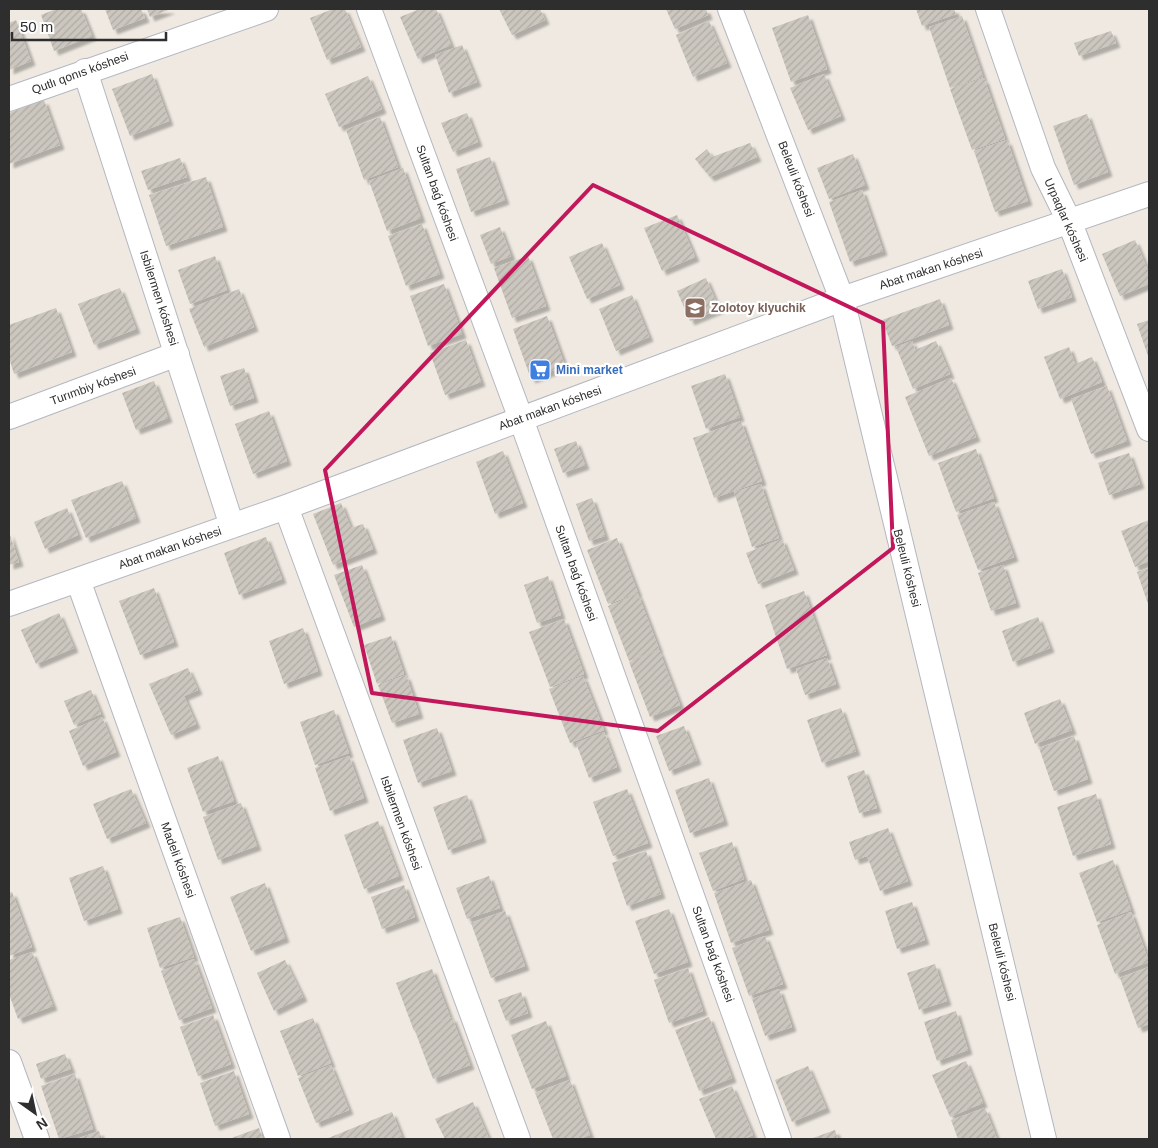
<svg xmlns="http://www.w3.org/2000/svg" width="1158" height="1148" font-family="Arial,sans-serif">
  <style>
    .building { fill: url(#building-hatch); filter: url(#shadow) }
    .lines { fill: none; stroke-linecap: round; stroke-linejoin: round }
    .minor-casing { stroke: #b4b7c1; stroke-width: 26 }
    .minor { stroke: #fff; stroke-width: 24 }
    .marked { fill: none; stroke: #c2185b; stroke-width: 4; stroke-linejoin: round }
    .labels { text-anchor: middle; stroke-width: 4.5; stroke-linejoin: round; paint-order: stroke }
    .street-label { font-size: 12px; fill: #2e2e2e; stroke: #fff }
    .education-label { font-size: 12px; font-weight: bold; fill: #785e54; stroke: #fff; text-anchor: start }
    .shop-label { font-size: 12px; font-weight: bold; fill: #366cbe; stroke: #fff; text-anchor: start }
  </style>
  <defs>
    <pattern id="building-hatch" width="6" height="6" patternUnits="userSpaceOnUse" patternTransform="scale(1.25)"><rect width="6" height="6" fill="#cbc7bf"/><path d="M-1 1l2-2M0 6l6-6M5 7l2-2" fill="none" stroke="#afaba4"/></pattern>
    <filter id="shadow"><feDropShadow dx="4.5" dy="4.5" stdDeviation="1" flood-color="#0004"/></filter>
  </defs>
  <rect width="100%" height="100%" fill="#efe9e1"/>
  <path class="building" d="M56 9H81L92 36 54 51 41 15Z
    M105 9H141L145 18 113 30Z
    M147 9H171L150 17Z
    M333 9H345L361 47 327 60 310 18Z
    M420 9H436L451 45 418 59 400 17Z
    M499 9H540L545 20 512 35Z
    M666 9H706L708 15 675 29Z
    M916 9H954L956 14 922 26Z
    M808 15 827 69 791 82 772 28Z
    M962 16 983 77 950 88 929 27Z
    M16 20 31 61 9 70V23Z
    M709 21 727 63 693 77 676 35Z
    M1111 31 1116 43 1079 56 1074 43Z
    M462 45 477 82 449 93 435 55Z
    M152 74 169 121 130 136 112 89Z
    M824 74 841 116 808 130 790 88Z
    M368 76 382 109 339 127 325 94Z
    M984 78 1005 139 972 150 950 89Z
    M44 100 60 145 9 164V113Z
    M467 113 478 142 453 152 441 123Z
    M1087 114 1108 172 1074 185 1053 126Z
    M380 117 398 167 364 180 346 130Z
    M1007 140 1028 201 995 212 974 151Z
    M750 143 757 157 710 177 695 159 707 149 712 157Z
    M853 154 865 185 829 199 817 168Z
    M490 157 505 200 471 212 456 169Z
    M180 158 187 177 148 190 141 171Z
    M403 168 421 218 387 231 369 181Z
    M206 177 223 227 166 246 149 195Z
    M862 190 883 251 850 262 829 202Z
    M677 215 695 257 662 271 644 228Z
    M422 224 440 274 406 286 388 236Z
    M500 227 511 256 491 264 480 235Z
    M1135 240 1149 273V284L1120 296 1102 254Z
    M602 243 620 285 587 299 569 257Z
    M215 256 227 290 190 304 178 270Z
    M528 256 546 306 512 318 494 268Z
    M1062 269 1072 297 1038 309 1028 281Z
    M706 278 719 309 690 321 677 291Z
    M444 284 462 334 428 346 410 296Z
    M120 288 136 329 94 345 78 304Z
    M239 289 254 327 204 347 189 309Z
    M632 295 649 337 616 351 599 309Z
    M940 299 949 325 892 346 882 320Z
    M56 308 72 352 14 374 9 358V325Z
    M547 316 565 366 531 379 513 329Z
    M1149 320V355L1148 356 1137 324Z
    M466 340 481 382 445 395 430 353Z
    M912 341 915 350 936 341 950 374 913 389 896 347Z
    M1069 347 1075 364 1092 357 1102 382 1060 399 1044 357Z
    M244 368 254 398 230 406 220 376Z
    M725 374 740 417 706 429 691 386Z
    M951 378 976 437 929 456 905 397Z
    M154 381 168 418 136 430 122 393Z
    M1107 386 1127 441 1091 454 1071 399Z
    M269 411 287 461 253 474 235 424Z
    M741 421 762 481 714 498 693 438Z
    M576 441 585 465 563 473 554 449Z
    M976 449 994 498 956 512 938 463Z
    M503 451 523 503 495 514 476 462Z
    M1129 453 1140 484 1109 495 1098 463Z
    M122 481 136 518 86 538 71 500Z
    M761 484 779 538 752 547 734 492Z
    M592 498 605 536 589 541 576 504Z
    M994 502 1014 557 978 570 957 515Z
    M341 503 351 528 363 524 373 549 333 565 313 514Z
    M67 508 78 535 45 549 34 522Z
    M1149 520V561L1135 567 1121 531Z
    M9 532 19 562 9 565Z
    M266 537 282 579 239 595 224 553Z
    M617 538 638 593 608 604 587 550Z
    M782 539 794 570 758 584 746 553Z
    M362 565 381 616 354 627 334 575Z
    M1003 565 1016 603 991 611 978 573Z
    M1149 568V607L1137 572Z
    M548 576 561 615 537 623 524 585Z
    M154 588 174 642 140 655 119 601Z
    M804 591 827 655 787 669 765 605Z
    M638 594 659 649 629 661 608 606Z
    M59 613 74 648 36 664 21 630Z
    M1038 617 1050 648 1013 662 1002 631Z
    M564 619 584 674 550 687 529 632Z
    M303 628 318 671 284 684 269 641Z
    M391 636 404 674 377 684 364 645Z
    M659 650 680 705 650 717 629 662Z
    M827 658 836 684 805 695 796 669Z
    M188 668 198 690 184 696 196 724 171 735 149 684Z
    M406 675 419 714 392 723 378 685Z
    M583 676 604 730 570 743 549 689Z
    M91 690 101 714 74 725 64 701Z
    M1060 699 1072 730 1035 744 1024 713Z
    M841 708 856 751 822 763 807 720Z
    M334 710 349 753 315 765 300 722Z
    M102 717 116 752 83 766 69 731Z
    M684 726 697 760 669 771 656 736Z
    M437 728 452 771 418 783 403 740Z
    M604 732 617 767 589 778 576 743Z
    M1074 736 1088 779 1054 791 1039 748Z
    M218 756 234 801 203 812 187 768Z
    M349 756 364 798 330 811 315 768Z
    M864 770 877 808 859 813 847 776Z
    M709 778 724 821 690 833 675 790Z
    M131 789 146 823 107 839 93 804Z
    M627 789 648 843 613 856 593 802Z
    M1096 794 1111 844 1073 856 1057 807Z
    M467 795 482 838 448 850 433 807Z
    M241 803 257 846 218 860 203 817Z
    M378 821 399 876 364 889 344 835Z
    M888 828 908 881 880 891 867 856 855 860 849 842Z
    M732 842 744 879 713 891 699 853Z
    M646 851 661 894 627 906 612 863Z
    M1113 860 1131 910 1097 922 1079 873Z
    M103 866 118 909 84 921 69 878Z
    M489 876 500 908 467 919 456 888Z
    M751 880 769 930 731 943 714 893Z
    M265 883 285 938 251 951 230 897Z
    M404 885 415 917 382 929 371 897Z
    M12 892 32 947 9 956V893Z
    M912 902 925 940 897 949 885 911Z
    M669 909 688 962 654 974 635 921Z
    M505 911 525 966 491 978 471 923Z
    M1131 912 1149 962 1115 974 1097 925Z
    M180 917 194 957 160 968 147 928Z
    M765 936 783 984 749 996 732 948Z
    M32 952 53 1006 18 1019 9 994V960Z
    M194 959 212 1008 179 1020 161 971Z
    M285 960 303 997 274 1011 257 973Z
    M935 964 947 1001 919 1010 907 973Z
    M1149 967V1024L1138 1028 1120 978Z
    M688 968 703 1011 669 1023 654 980Z
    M432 969 450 1017 414 1031 396 983Z
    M779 989 792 1027 765 1036 752 999Z
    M521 992 528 1013 506 1021 498 1000Z
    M956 1011 968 1050 937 1061 924 1022Z
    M213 1015 231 1064 198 1076 180 1027Z
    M452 1017 470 1065 433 1079 415 1031Z
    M709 1017 732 1078 699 1091 675 1030Z
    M313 1018 331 1063 298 1076 280 1031Z
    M546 1021 566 1076 532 1089 511 1035Z
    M65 1054 71 1069 41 1079 36 1064Z
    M966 1061 983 1103 950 1117 932 1075Z
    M331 1065 349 1110 316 1123 298 1078Z
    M808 1066 826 1108 792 1122 775 1080Z
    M234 1071 249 1114 215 1126 200 1083Z
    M75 1074 93 1129 59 1139 41 1086Z
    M570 1080 590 1135 579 1139H553L535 1093Z
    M732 1086 753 1135 744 1139H716L699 1099Z
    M473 1102 489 1139H445L435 1119Z
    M985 1108 997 1139H958L951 1120Z
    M392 1112 402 1137 396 1139H326Z
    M259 1128 263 1139H229Z
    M835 1130 838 1139H810Z
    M99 1131 102 1139H77Z"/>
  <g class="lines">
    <g class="minor-casing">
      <path id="minor" d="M369 9 521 419 779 1139
        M730 9 842 299 1044 1139
        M988 9 1043 168 1070 223 1149 429
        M85 71 232 526
        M9 99 266 9
        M9 417 177 354
        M286 507 518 1139
        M78 580 278 1139
        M9 604 286 507 842 299 1149 194
        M9 1062 37 1139"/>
    </g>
    <use href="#minor" class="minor"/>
  </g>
  <path class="marked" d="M593 185 883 323 893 548 658 731 372 693 325 470Z"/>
  <defs>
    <g id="school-square" transform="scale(1.125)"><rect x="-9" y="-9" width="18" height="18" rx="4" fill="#8d6e63" stroke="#fff"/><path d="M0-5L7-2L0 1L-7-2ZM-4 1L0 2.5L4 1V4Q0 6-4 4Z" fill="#fff"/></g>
    <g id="supermarket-square" transform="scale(1.125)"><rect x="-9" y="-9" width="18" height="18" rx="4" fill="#3f7fe0" stroke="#fff"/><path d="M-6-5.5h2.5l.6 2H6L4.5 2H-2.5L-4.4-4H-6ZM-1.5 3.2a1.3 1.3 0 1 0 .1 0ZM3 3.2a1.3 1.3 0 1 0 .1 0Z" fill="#fff"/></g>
  </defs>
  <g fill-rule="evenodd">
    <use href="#school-square" x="695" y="308"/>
    <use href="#supermarket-square" x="540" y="370"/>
  </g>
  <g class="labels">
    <g class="street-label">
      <text transform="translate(80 73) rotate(-20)" y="4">Qutlı qonıs kóshesi</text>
      <text transform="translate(796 179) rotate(69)" y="4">Beleuli kóshesi</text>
      <text transform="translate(437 193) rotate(70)" y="4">Sultan baǵ kóshesi</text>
      <text transform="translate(1066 220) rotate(66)" y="4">Urpaqlar kóshesi</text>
      <text transform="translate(931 269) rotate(-18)" y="4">Abat makan kóshesi</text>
      <text transform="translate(159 298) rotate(72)" y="4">Isbilermen kóshesi</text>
      <text transform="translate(93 386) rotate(-20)" y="4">Turımbiy kóshesi</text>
      <text transform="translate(550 408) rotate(-20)" y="4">Abat makan kóshesi</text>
      <text transform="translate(170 548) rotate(-19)" y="4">Abat makan kóshesi</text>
      <text transform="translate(907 568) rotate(76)" y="4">Beleuli kóshesi</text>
      <text transform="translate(576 573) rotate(70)" y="4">Sultan baǵ kóshesi</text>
      <text transform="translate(401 823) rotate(70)" y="4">Isbilermen kóshesi</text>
      <text transform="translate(178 860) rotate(70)" y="4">Madeli kóshesi</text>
      <text transform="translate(713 954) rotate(70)" y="4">Sultan baǵ kóshesi</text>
      <text transform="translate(1002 962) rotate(76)" y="4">Beleuli kóshesi</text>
    </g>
    <g class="education-label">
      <text x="711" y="312">Zolotoy klyuchik</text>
    </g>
    <g class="shop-label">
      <text x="556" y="374">Mini market</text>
    </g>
  </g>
  <rect width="1158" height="1148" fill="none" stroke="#2e2e2e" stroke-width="20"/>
  <g transform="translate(35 1113) rotate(147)" stroke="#ffffff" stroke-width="4" paint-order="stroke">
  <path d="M0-4L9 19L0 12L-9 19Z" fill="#2e2e2e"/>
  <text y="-8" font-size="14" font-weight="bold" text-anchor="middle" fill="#2e2e2e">N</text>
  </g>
  <path d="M12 32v8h154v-8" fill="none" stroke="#2e2e2e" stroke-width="2.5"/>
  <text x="20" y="32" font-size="15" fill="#2e2e2e" stroke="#ffffff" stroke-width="4" paint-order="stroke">50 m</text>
</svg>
